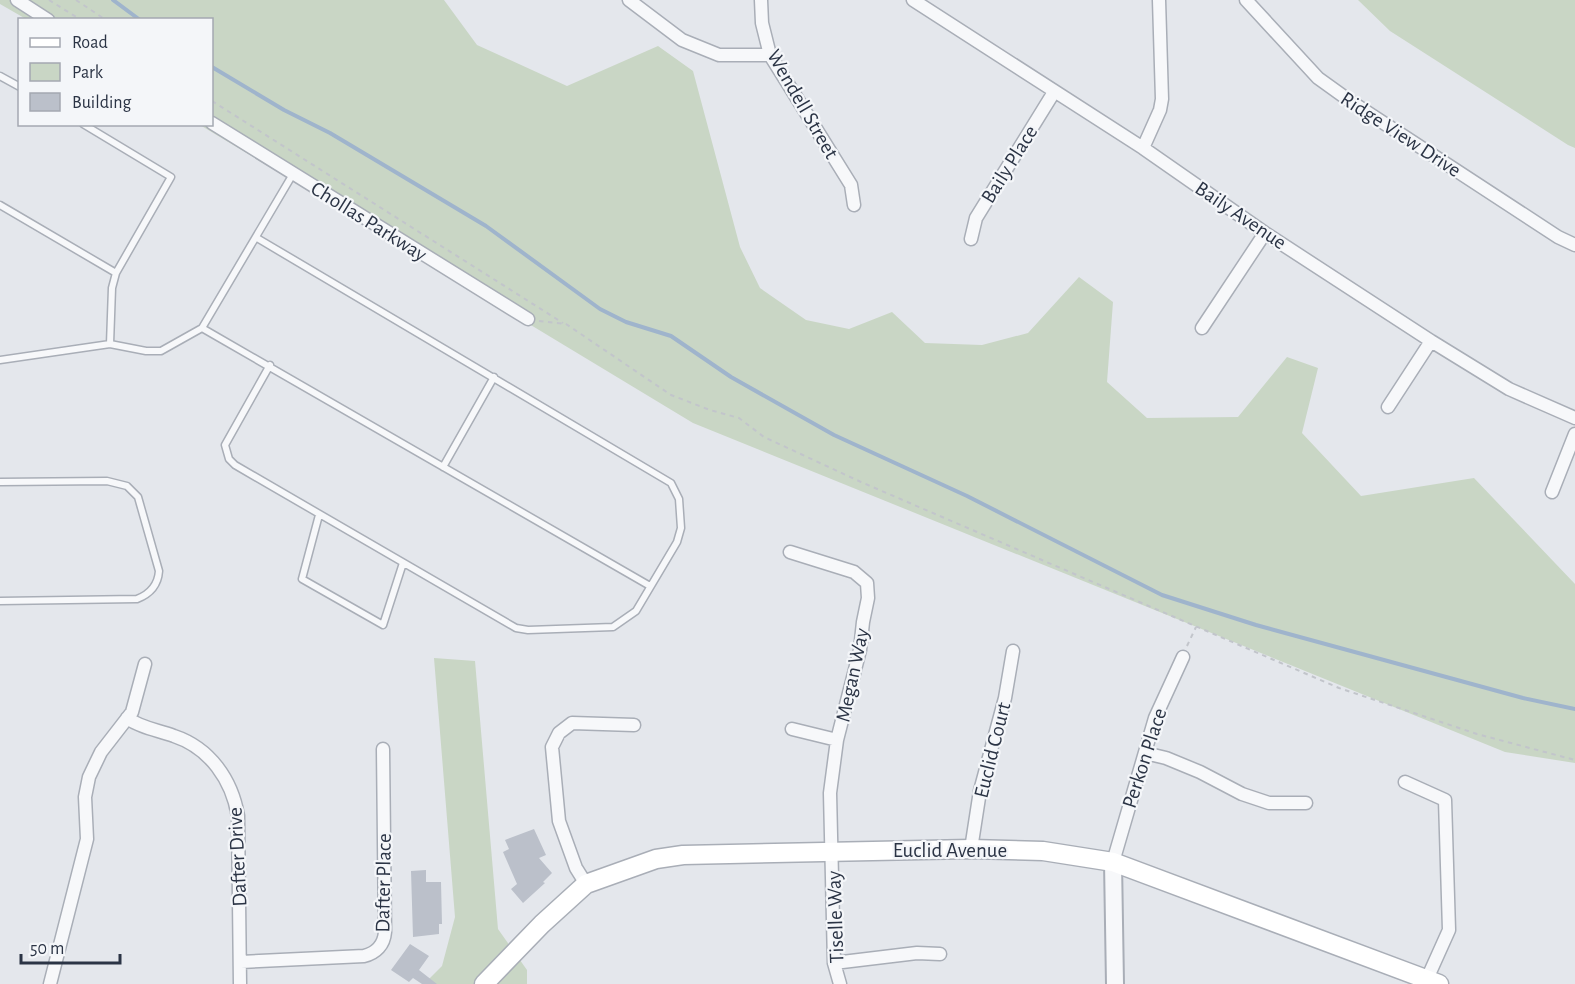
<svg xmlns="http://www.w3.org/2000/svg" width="1575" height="984" font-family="'Alegreya Sans',sans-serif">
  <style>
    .green { fill: #c9d6c5 }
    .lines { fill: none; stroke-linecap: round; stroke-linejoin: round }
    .stream { stroke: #9fb4cc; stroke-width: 4 }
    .building { fill: #bbc0ca }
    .service-casing { stroke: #a9aeb7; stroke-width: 9 }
    .minor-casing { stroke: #a9aeb7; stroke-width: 15 }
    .tertiary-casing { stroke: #a9aeb7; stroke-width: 20 }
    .secondary-casing { stroke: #a9aeb7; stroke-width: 21 }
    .path { stroke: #c2c5cb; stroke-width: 2; stroke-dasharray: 4.5 4.5; stroke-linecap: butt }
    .service { stroke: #f7f8fa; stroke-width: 6 }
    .minor { stroke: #f7f8fa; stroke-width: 12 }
    .tertiary { stroke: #f7f8fa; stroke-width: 16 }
    .secondary { stroke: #fff; stroke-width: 18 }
    .labels { text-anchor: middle; stroke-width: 4.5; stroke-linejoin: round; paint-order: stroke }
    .street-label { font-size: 21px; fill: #2b3445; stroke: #f4f6f9 }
  </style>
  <rect width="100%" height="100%" fill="#e4e7ec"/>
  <path class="green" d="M0 0H444L477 45 567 86 658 46 693 71 740 247 760 288 806 320 849 329 892 312 925 343 982 345 1028 333 1079 277 1113 302 1107 382 1147 418 1238 417 1287 357 1318 368 1302 433 1361 496 1474 478 1575 584V763L1505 752 693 423 200 125 212 124V20L26 19 0 4Z
    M1358 0H1575V148L1568 145 1390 31Z
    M434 658 475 661 498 929 527 970V984H424L442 966 455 917Z"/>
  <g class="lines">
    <path class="stream" d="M113 0 140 20
      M212 67 284 110 330 133 486 226 600 309 626 322 671 336 731 377 834 435 967 496 1162 595 1256 625 1523 698 1575 709"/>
  </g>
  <path class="building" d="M534 829 546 855 539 858 552 873 543 882 545 883 523 903 511 889 517 884 503 852 509 849 505 840Z
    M426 870V882H441L442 924H439V934L413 937 411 871Z
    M410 944 429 956 419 970 437 984H422L413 978 409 982 391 970Z"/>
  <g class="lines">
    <g class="service-casing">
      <path id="service" d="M0 76 20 87
        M83 124 171 177 116 273 112 288 110 344
        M0 205 116 273
        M257 238 671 483 679 499 681 528 677 542 636 611 613 627 528 630 516 628 235 465 229 459 225 445 270 365
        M202 328 650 586
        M0 360 110 344 146 351H161L202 328 293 174
        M443 467 494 377
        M0 482 107 481 127 486 138 497 159 571C158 585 150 594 137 599L0 601
        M319 515 302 579 383 625 403 563"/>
    </g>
    <g class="minor-casing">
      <path id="minor" d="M17 0 48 20
        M629 0 682 40 719 55H770
        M761 0 762 23 770 55 851 185 854 205
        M913 0 1143 148 1265 233 1431 341 1509 389 1575 418
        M1246 0 1318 78 1350 101 1558 237 1575 245
        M212 123 528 319
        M1143 148 1160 110 1162 99 1159 0
        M971 239 976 218 1054 92
        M1202 328 1265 233
        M1388 407 1431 341
        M1552 492 1575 434
        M790 552 854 572 867 583 868 598 863 622 860 650 837 740 830 793 834 963 840 984
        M127 718C141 728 158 730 174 736 210 748 232 780 238 816L240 984
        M792 729 837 740
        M1145 753 1166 758 1200 772 1242 794 1269 803H1306
        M1405 782 1445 800 1449 930 1427 979
        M971 849 980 791 1005 698 1013 651
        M1113 862 1155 718 1183 657
        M586 884 576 868 559 821 552 747 559 733 572 723 634 725
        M241 962 364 956C376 953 384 945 385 932L383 749
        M834 963 917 953 940 954
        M50 984 87 839 85 797 89 777 101 752 132 712 145 664"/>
    </g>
    <g class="tertiary-casing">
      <path id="tertiary" d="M1113 862 1115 984"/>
    </g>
    <g class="secondary-casing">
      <path id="secondary" d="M484 984 542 924 586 884 656 859 683 855 971 849 1043 851 1113 862 1439 984"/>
    </g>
    <path class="path" d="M49 0 81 20
      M76 0 106 20
      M212 101 563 323
      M539 321 566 324 671 395 710 410 739 418 764 437 861 482 1339 688 1477 734 1575 760
      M1187 646 1196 627"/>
    <use href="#service" class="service"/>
    <use href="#minor" class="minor"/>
    <use href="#tertiary" class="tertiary"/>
    <use href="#secondary" class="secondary"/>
  </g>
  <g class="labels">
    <g class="street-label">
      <text transform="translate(803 104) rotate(60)" y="7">Wendell Street</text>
      <text transform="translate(1401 134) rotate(33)" y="7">Ridge View Drive</text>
      <text transform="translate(1009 164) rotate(-58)" y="7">Baily Place</text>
      <text transform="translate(1241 215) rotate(34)" y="7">Baily Avenue</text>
      <text transform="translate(369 221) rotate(32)" y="7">Chollas Parkway</text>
      <text transform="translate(852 675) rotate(-78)" y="7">Megan Way</text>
      <text transform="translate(992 750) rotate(-76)" y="7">Euclid Court</text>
      <text transform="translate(1144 758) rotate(-72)" y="7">Perkon Place</text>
      <text x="950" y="857">Euclid Avenue</text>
      <text transform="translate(237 857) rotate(-93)" y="7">Dafter Drive</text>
      <text transform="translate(383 883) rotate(-89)" y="7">Dafter Place</text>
      <text transform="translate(835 917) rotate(-92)" y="7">Tiselle Way</text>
    </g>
  </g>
  <rect x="18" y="18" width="195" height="108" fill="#f4f6f9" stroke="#a4a8b1" stroke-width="1.5"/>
  <rect x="30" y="38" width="30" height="9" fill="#ffffff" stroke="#a4a8b1" stroke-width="1.5"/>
  <text x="72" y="48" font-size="18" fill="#2b3445">Road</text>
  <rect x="30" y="63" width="30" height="18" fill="#c9d6c5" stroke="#a4a8b1" stroke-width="1.5"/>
  <text x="72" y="78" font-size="18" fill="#2b3445">Park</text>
  <rect x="30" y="93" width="30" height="18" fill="#bbc0ca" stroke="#a4a8b1" stroke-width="1.5"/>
  <text x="72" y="108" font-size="18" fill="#2b3445">Building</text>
  <path d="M21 954v9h99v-9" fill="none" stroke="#2b3445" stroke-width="3"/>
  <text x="30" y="954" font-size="18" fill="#2b3445" stroke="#f4f6f9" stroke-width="4.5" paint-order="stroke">50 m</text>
</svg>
